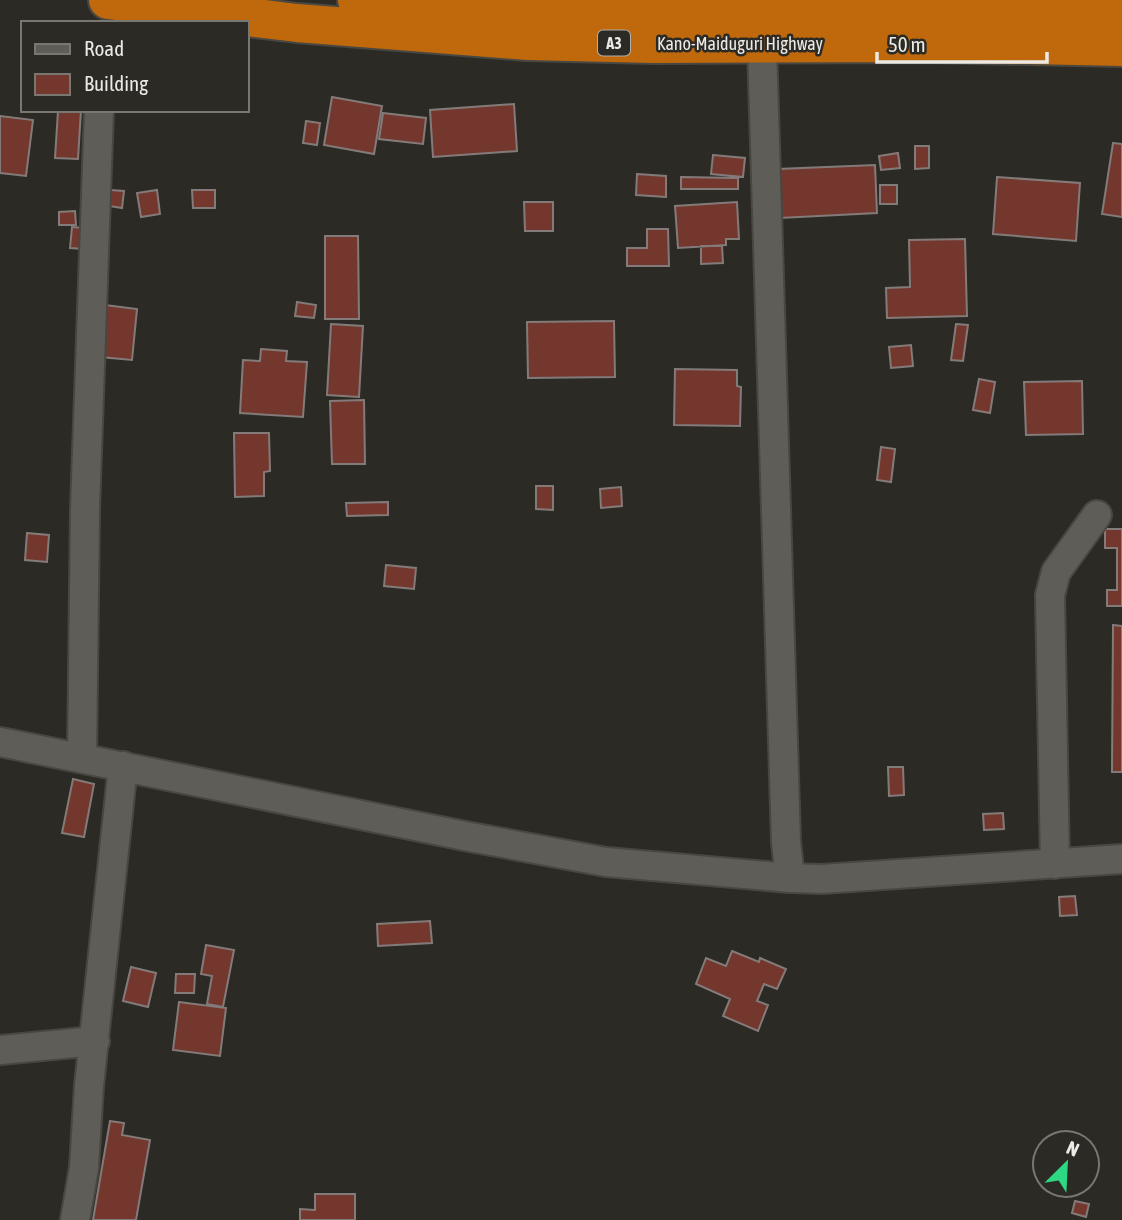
<svg xmlns="http://www.w3.org/2000/svg" width="1122" height="1220" font-family="'Asap Condensed',sans-serif">
  <style>
    .building { fill: #74372e; stroke: #837b79; stroke-width: 2 }
    .lines { fill: none; stroke-linecap: round; stroke-linejoin: round }
    .minor-casing { stroke: #484741; stroke-width: 32 }
    .highway-casing { stroke: #484741; stroke-width: 42 }
    .minor { stroke: #5f5d57; stroke-width: 28 }
    .highway { stroke: #bf680c; stroke-width: 38 }
    .labels { text-anchor: middle; stroke-width: 5; stroke-linejoin: round; paint-order: stroke }
    .shield { fill: #2c2a24; stroke: #b2b0ac; stroke-width: 2 }
    .shield-label { font-size: 16px; font-weight: bold; fill: #ebeae7 }
    .street-label { font-size: 18px; fill: #ebeae7; stroke: #2c2a24 }
  </style>
  <rect width="100%" height="100%" fill="#2c2a24"/>
  <path class="building" d="M332 97 382 106 374 154 324 145Z
    M514 104 517 151 433 157 430 110Z
    M81 110 78 159 55 158 58 111 46 110Z
    M383 113 426 118 423 144 379 139Z
    M0 116 33 120 26 176 0 173Z
    M306 121 320 123 317 145 303 143Z
    M1113 143 1122 144V217L1102 214Z
    M915 146H929V168L915 169Z
    M898 153 900 168 881 170 879 156Z
    M713 155 745 158 743 177 711 174Z
    M875 165 877 213 780 218 778 169Z
    M637 174 666 176V197L636 195Z
    M681 177 738 178V189H681Z
    M997 177 1080 183 1076 241 993 234Z
    M880 185H897V204H880Z
    M110 190 124 191 122 208 109 206Z
    M157 190 160 214 141 217 137 193Z
    M192 190H215V208H193Z
    M524 202H553V231H525Z
    M737 202 739 239H726V245L678 248 675 206Z
    M75 211 76 225H59V212Z
    M72 227 85 228 83 249 70 248Z
    M647 229H668L669 266H627V248H647Z
    M325 236H358L359 319H325Z
    M965 239 967 316 887 318 886 288 910 287 909 240Z
    M701 246H722L723 263 701 264Z
    M297 302 316 305 314 318 295 316Z
    M105 305 137 309 132 360 100 357Z
    M614 321 615 377 528 378 527 322Z
    M331 324 363 326 359 397 327 395Z
    M956 324 968 325 963 361 951 360Z
    M911 345 913 366 891 368 889 347Z
    M261 349 287 351 286 361 307 362 303 417 240 413 243 360 260 361Z
    M675 369 737 370V386L741 387 740 426 674 425Z
    M979 379 995 382 990 413 973 410Z
    M1082 381 1083 434 1026 435 1024 382Z
    M364 400 365 464H332L330 401Z
    M234 433H269L270 471 264 472V496L235 497Z
    M881 447 895 449 891 482 877 480Z
    M536 486H553V510L536 509Z
    M621 487 622 506 601 508 600 489Z
    M388 502V515L347 516 346 503Z
    M1105 529H1122V606H1107V590H1117V548H1105Z
    M27 533 49 535 47 562 25 560Z
    M386 565 416 568 414 589 384 586Z
    M1113 625 1122 626V772H1112Z
    M888 767H903L904 795 889 796Z
    M73 779 94 784 84 837 62 833Z
    M1003 813 1004 829 984 830 983 814Z
    M1075 896 1077 915 1060 916 1059 897Z
    M430 921 432 943 378 946 377 924Z
    M206 945 234 950 223 1007 207 1004 212 976 201 974Z
    M732 951 759 962 760 958 786 969 777 989 764 984 757 1001 768 1005 758 1031 723 1016 730 999 696 984 706 958 726 966Z
    M131 967 156 973 148 1007 123 1001Z
    M176 974H195L194 993H175Z
    M179 1002 226 1008 220 1056 173 1050Z
    M110 1121 124 1123 122 1135 150 1140 136 1220H93Z
    M315 1194H355V1220H300V1209L315 1210Z
    M1075 1201 1089 1204 1086 1217 1072 1213Z"/>
  <g class="lines">
    <g class="minor-casing">
      <path id="minor" d="M762 45 786 842 790 878
        M0 742 470 837 606 862 790 878 822 879 1122 859
        M82 758 85 509 99 110
        M1055 864 1050 595 1056 572 1097 515
        M0 1050 95 1041
        M75 1220 84 1168 89 1086 123 766"/>
    </g>
    <g class="highway-casing">
      <path id="highway" d="M108 0 297 23 528 41 653 44 925 43 1122 47
        M357 0 530 13 654 17 925 16 1122 19"/>
    </g>
    <use href="#minor" class="minor"/>
    <use href="#highway" class="highway"/>
  </g>
  <g class="labels">
    <rect class="shield" x="598" y="30.5" width="32" height="25" rx="5"/>
    <g class="shield-label">
      <text x="614" y="49">A3</text>
    </g>
    <g class="street-label">
      <text x="740" y="50">Kano-Maiduguri Highway</text>
    </g>
  </g>
  <rect x="21" y="21" width="228" height="91" fill="#2c2a24" stroke="#787772" stroke-width="2"/>
  <rect x="35" y="44" width="35" height="10" fill="#5f5d57" stroke="#787772" stroke-width="2"/>
  <text x="84" y="56" font-size="21" fill="#ebeae7">Road</text>
  <rect x="35" y="74" width="35" height="21" fill="#74372e" stroke="#787772" stroke-width="2"/>
  <text x="84" y="91" font-size="21" fill="#ebeae7">Building</text>
  <g transform="translate(1066 1164) rotate(24)"><circle r="33" fill="#2c2a24" stroke="#787772" stroke-width="2"/>
  <path d="M0-5L12 26L0 18L-12 26Z" fill="#2cd884"/>
  <text y="-10" font-size="19" font-weight="bold" text-anchor="middle" fill="#ebeae7">N</text>
  </g>
  <path d="M877 52v10h170v-10" fill="none" stroke="#ebeae7" stroke-width="3.5"/>
  <text x="888" y="52" font-size="21" fill="#ebeae7" stroke="#2c2a24" stroke-width="5" paint-order="stroke">50 m</text>
</svg>
